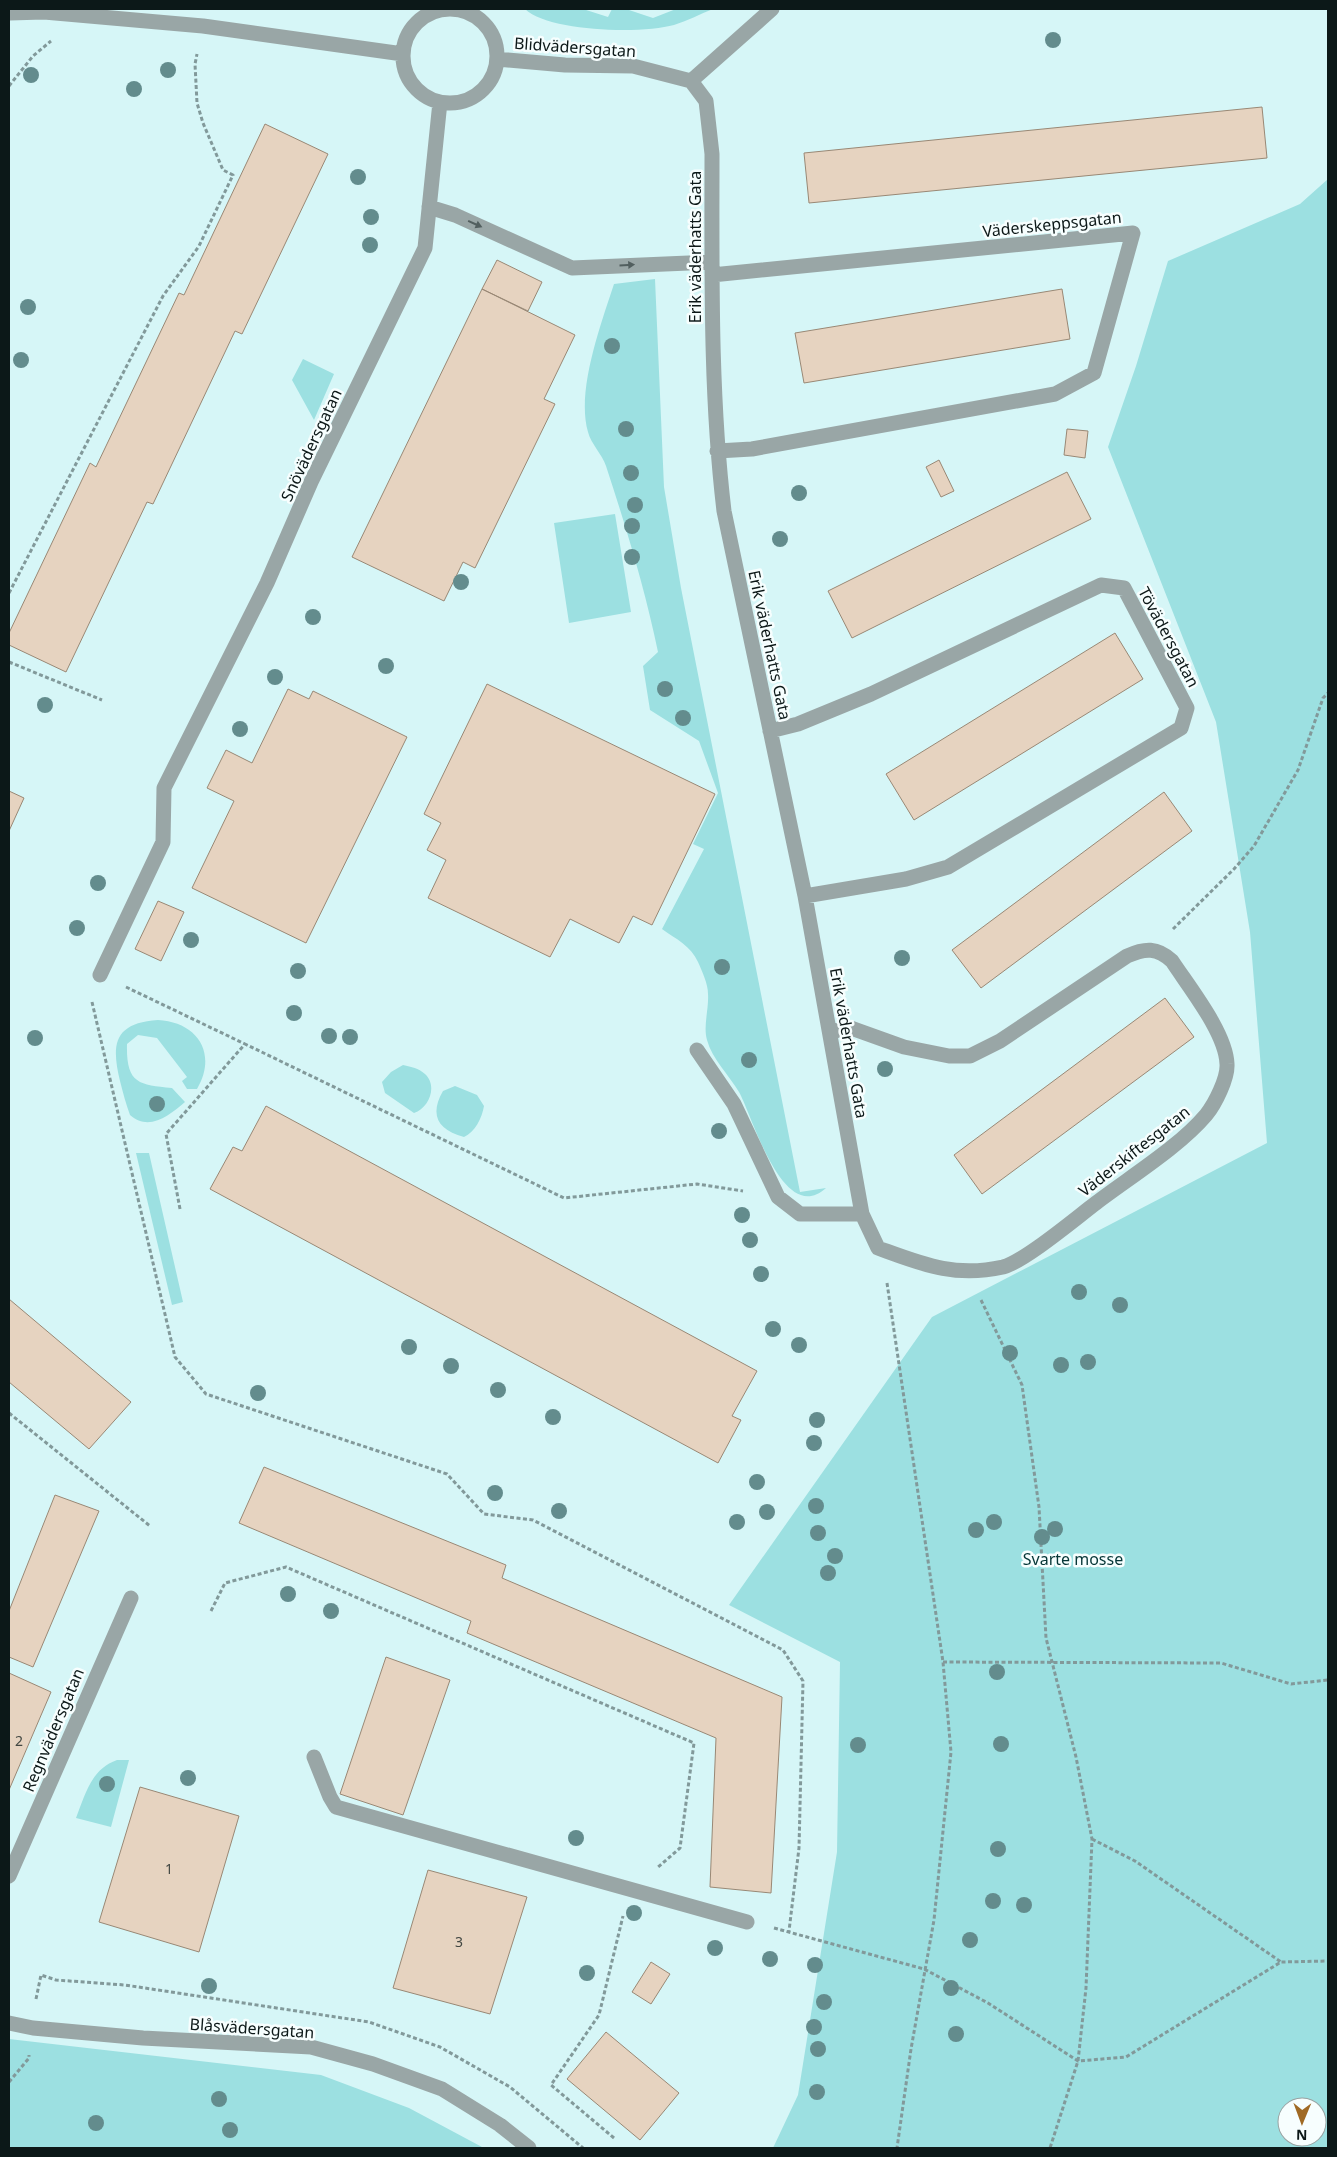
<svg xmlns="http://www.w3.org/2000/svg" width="1337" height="2157" font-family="'Noto Sans',sans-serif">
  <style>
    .green { fill: #9ce0e1; fill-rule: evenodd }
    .building { fill: #e6d3c0; stroke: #998875 }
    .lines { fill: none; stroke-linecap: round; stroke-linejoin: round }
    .path { stroke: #82999a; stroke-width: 3; stroke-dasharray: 4 2.5; stroke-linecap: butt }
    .minor { stroke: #99a6a6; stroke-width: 15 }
    .tree { fill: #638c8d }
    .oneway { fill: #525f5f }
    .labels { text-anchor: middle; stroke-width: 5; stroke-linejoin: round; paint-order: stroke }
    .number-label { font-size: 14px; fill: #424742 }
    .street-label { font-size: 16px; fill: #0c1818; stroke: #f7fefe }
    .park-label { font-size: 16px; fill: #053637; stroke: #f7fefe }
  </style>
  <rect width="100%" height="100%" fill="#d6f6f7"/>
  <path class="green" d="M525 9H583L608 17 612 9H626L653 18 676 9H713C700 14 687 21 674 25 642 34 549 32 525 9Z
    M1328 179V2148H773L798 2095 837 1852 840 1662 729 1605 932 1317 1267 1143 1250 932 1216 722 1108 447 1136 366 1168 261 1300 204ZM1287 2107H1317V2137H1287Z
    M655 279 664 487 681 588 800 1192 826 1188C783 1227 753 1117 739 1092 729 1075 712 1059 707 1040 703 1026 709 1009 708 994 708 984 702 971 698 962 691 946 676 939 662 929L704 849 693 844 718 793 699 741 650 710 643 666 658 652C645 589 626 527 606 466 602 454 591 444 588 432 576 391 601 324 614 284Z
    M303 359 334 374 314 420 292 380Z
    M615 514 631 612 569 623 554 523Z
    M158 1020C197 1022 218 1053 197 1089H187L182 1081 187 1077 157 1038 138 1035 127 1044C126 1083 138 1085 172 1088L185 1102C170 1115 149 1132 130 1115 126 1104 123 1093 120 1081 111 1044 114 1023 158 1020Z
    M403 1065C412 1067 418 1068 425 1074 438 1086 429 1108 414 1113L385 1093 382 1082 391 1072Z
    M455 1086 477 1095 484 1106C482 1118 475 1132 464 1137 438 1130 429 1115 443 1091Z
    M136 1153H149L183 1302 172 1305Z
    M117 1760H129L111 1827 76 1818C85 1795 91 1769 117 1760Z
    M9 2039 321 2075 409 2108 482 2147 480 2148H9Z"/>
  <path class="building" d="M1262 107 1267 158 809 203 804 153Z
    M265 124 328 154 242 334 235 331 153 504 147 502 66 672 9 645V633L90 463 96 467 179 293 184 295Z
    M497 260 542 282 528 311 482 289Z
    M482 289 575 335 544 399 555 404 475 568 463 562 444 601 352 557Z
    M1062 289 1070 339 804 383 795 333Z
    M1067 429 1088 431 1085 458 1064 455Z
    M939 460 954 491 941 497 926 467Z
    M1067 472 1091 519 852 638 828 591Z
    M1115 633 1143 679 914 820 886 774Z
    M487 684 715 794 652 925 633 916 619 943 570 919 550 957 428 898 446 860 427 850 441 823 424 814Z
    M288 689 309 699 313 691 407 737 306 943 192 888 234 801 207 788 226 750 252 763Z
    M9 791 24 798 9 831Z
    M1164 792 1192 831 981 988 952 950Z
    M158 901 184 912 161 961 135 949Z
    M1165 998 1194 1037 982 1194 954 1155Z
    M266 1106 757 1371 732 1416 741 1420 718 1463 210 1189 233 1147 242 1151Z
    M9 1299 131 1402 89 1449 9 1382Z
    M264 1467 506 1565 502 1578 782 1697 771 1893 710 1887 716 1738 467 1633 471 1621 239 1523Z
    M55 1495 99 1511 33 1667 9 1657V1611Z
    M386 1657 450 1680 403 1815 340 1794Z
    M9 1673 51 1692 9 1790Z
    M140 1787 239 1816 199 1952 99 1922Z
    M428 1870 527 1897 490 2014 393 1988Z
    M651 1962 670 1974 651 2004 632 1992Z
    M606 2032 679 2093 640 2140 567 2079Z"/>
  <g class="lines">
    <path class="path" d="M9 86 33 56 51 41
      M9 593 163 296 199 246 233 175 223 170 203 123 197 103 195 64 197 54
      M9 662 102 700
      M1173 929 1234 869 1254 846 1298 770 1323 698 1328 693
      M126 987 245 1044
      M92 1002 175 1357 206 1394 447 1474 484 1514 533 1520 783 1650 803 1681 799 1848 789 1931
      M180 1209 166 1134 245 1044 564 1198 697 1184 743 1191
      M887 1283 943 1662 951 1752 934 1920 911 2049 897 2148
      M981 1300 1022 1385 1039 1507 1046 1638 1076 1757 1092 1839 1086 1988 1078 2061 1050 2148
      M9 1413 150 1526
      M211 1611 225 1583 286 1567 694 1743 680 1848 657 1868
      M943 1662 1221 1663 1291 1684 1328 1680
      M1092 1839 1135 1861 1281 1962
      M774 1928 924 1969 988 2003 1078 2061 1126 2057 1281 1962 1328 1961
      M36 1999 41 1975 56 1980 125 1985 369 2022 440 2047 510 2087 583 2148
      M9 2082 29 2058V2055
      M614 2138 551 2085 599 2015 623 1916"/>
    <path class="minor" d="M403 56a47 47 0 1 1 94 0a47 47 0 1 1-94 0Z
      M9 13 44 12 203 26 403 54
      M497 59 565 65 633 66 691 81
      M691 81 706 101 712 154C712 273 710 393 724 511L805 896 862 1214 878 1248C922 1264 954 1278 1003 1267 1025 1261 1076 1218 1096 1203 1130 1177 1179 1147 1206 1115 1215 1104 1228 1078 1227 1064 1226 1033 1189 987 1172 961 1157 947 1145 948 1127 956L1000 1041 970 1056H949L904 1047 851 1028 830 1032
      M691 81 772 9
      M429 207 455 215 572 268 712 262
      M712 275 1133 233 1094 373 1055 394 752 449 717 451
      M770 731 798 724 871 694 1101 585 1124 588 1187 708 1181 728 948 867 906 879 805 896
      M100 975 163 842 164 788 267 583 311 482 425 248 440 102
      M697 1050 734 1104 778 1197 800 1214H862
      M314 1757 330 1797 336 1807 747 1922
      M9 1876 131 1598
      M9 2023 33 2028 143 2038 311 2047 373 2064 442 2089 500 2125 529 2148"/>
  </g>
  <g class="tree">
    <circle cx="1053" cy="40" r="8"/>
    <circle cx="168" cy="70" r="8"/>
    <circle cx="31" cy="75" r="8"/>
    <circle cx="134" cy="89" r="8"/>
    <circle cx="358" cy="177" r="8"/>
    <circle cx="371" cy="217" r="8"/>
    <circle cx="370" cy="245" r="8"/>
    <circle cx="28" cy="307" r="8"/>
    <circle cx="612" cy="346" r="8"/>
    <circle cx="21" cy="360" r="8"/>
    <circle cx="626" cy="429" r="8"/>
    <circle cx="631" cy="473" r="8"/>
    <circle cx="799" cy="493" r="8"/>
    <circle cx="635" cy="505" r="8"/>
    <circle cx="632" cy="526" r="8"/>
    <circle cx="780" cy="539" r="8"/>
    <circle cx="632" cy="557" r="8"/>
    <circle cx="461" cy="582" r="8"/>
    <circle cx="313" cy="617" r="8"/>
    <circle cx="386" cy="666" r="8"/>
    <circle cx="275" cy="677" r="8"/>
    <circle cx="665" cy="689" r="8"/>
    <circle cx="45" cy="705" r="8"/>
    <circle cx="683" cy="718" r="8"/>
    <circle cx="240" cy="729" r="8"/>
    <circle cx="98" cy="883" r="8"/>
    <circle cx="77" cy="928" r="8"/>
    <circle cx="191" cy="940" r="8"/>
    <circle cx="902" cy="958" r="8"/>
    <circle cx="722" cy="967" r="8"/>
    <circle cx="298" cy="971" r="8"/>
    <circle cx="294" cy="1013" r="8"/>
    <circle cx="329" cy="1036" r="8"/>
    <circle cx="350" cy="1037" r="8"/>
    <circle cx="35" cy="1038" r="8"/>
    <circle cx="749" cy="1060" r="8"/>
    <circle cx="885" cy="1069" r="8"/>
    <circle cx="157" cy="1104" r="8"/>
    <circle cx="719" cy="1131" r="8"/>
    <circle cx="742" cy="1215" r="8"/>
    <circle cx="750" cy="1240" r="8"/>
    <circle cx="761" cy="1274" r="8"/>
    <circle cx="1079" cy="1292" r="8"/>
    <circle cx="1120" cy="1305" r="8"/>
    <circle cx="773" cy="1329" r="8"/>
    <circle cx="799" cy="1345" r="8"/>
    <circle cx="409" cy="1347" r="8"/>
    <circle cx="1010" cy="1353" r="8"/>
    <circle cx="1088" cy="1362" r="8"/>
    <circle cx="1061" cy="1365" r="8"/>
    <circle cx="451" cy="1366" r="8"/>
    <circle cx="498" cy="1390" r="8"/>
    <circle cx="258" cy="1393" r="8"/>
    <circle cx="553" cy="1417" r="8"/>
    <circle cx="817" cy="1420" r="8"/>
    <circle cx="814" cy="1443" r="8"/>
    <circle cx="757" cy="1482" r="8"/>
    <circle cx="495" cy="1493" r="8"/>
    <circle cx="816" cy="1506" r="8"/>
    <circle cx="559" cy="1511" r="8"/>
    <circle cx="767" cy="1512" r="8"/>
    <circle cx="737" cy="1522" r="8"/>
    <circle cx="994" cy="1522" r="8"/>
    <circle cx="1055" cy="1529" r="8"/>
    <circle cx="976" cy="1530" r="8"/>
    <circle cx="818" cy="1533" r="8"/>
    <circle cx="1042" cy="1537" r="8"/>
    <circle cx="835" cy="1556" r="8"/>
    <circle cx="828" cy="1573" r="8"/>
    <circle cx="288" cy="1594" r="8"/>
    <circle cx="331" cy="1611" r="8"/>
    <circle cx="997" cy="1672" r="8"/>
    <circle cx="1001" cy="1744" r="8"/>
    <circle cx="858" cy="1745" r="8"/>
    <circle cx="188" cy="1778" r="8"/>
    <circle cx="107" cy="1784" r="8"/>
    <circle cx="576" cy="1838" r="8"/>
    <circle cx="998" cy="1849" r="8"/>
    <circle cx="993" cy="1901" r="8"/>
    <circle cx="1024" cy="1905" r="8"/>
    <circle cx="634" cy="1913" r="8"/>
    <circle cx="970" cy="1940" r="8"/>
    <circle cx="715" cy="1948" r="8"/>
    <circle cx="770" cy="1959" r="8"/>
    <circle cx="815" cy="1965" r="8"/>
    <circle cx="587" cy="1973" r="8"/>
    <circle cx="209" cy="1986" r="8"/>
    <circle cx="951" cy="1988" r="8"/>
    <circle cx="824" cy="2002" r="8"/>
    <circle cx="814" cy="2027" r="8"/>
    <circle cx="956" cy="2034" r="8"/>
    <circle cx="818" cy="2049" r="8"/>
    <circle cx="817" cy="2092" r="8"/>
    <circle cx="219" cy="2099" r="8"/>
    <circle cx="96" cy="2123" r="8"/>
    <circle cx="230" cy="2130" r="8"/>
  </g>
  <defs><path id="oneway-solid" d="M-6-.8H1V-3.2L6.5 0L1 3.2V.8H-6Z" transform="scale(1.25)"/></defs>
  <g class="oneway">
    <use href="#oneway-solid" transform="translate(475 224) rotate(24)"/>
    <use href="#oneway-solid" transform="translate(627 265) rotate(-3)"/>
  </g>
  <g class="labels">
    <g class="number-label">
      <text x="19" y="1746">2</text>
      <text x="169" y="1874">1</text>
      <text x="459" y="1947">3</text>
    </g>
    <g class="street-label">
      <text transform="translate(575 47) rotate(4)" y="6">Blidvädersgatan</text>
      <text transform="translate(1052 224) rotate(-6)" y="6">Väderskeppsgatan</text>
      <text transform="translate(695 247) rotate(-90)" y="6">Erik väderhatts Gata</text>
      <text transform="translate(311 445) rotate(-65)" y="6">Snövädersgatan</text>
      <text transform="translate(1169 637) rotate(62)" y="6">Tövädersgatan</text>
      <text transform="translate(770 645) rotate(78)" y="6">Erik väderhatts Gata</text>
      <text transform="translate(849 1043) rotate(80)" y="6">Erik väderhatts Gata</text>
      <text transform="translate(1134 1151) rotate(-38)" y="6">Väderskiftesgatan</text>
      <text transform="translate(53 1730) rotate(-67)" y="6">Regnvädersgatan</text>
      <text transform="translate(252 2028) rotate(4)" y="6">Blåsvädersgatan</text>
    </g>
    <g class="park-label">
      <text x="1073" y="1565">Svarte mosse</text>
    </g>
  </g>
  <rect width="1337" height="2157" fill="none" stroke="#0c1818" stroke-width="20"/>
  <g transform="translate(1302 2122) rotate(181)"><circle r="24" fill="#f7fefe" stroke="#99a2a2"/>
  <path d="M0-4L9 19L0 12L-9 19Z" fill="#a06a24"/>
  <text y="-8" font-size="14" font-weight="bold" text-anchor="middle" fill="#0c1818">N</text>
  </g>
</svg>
